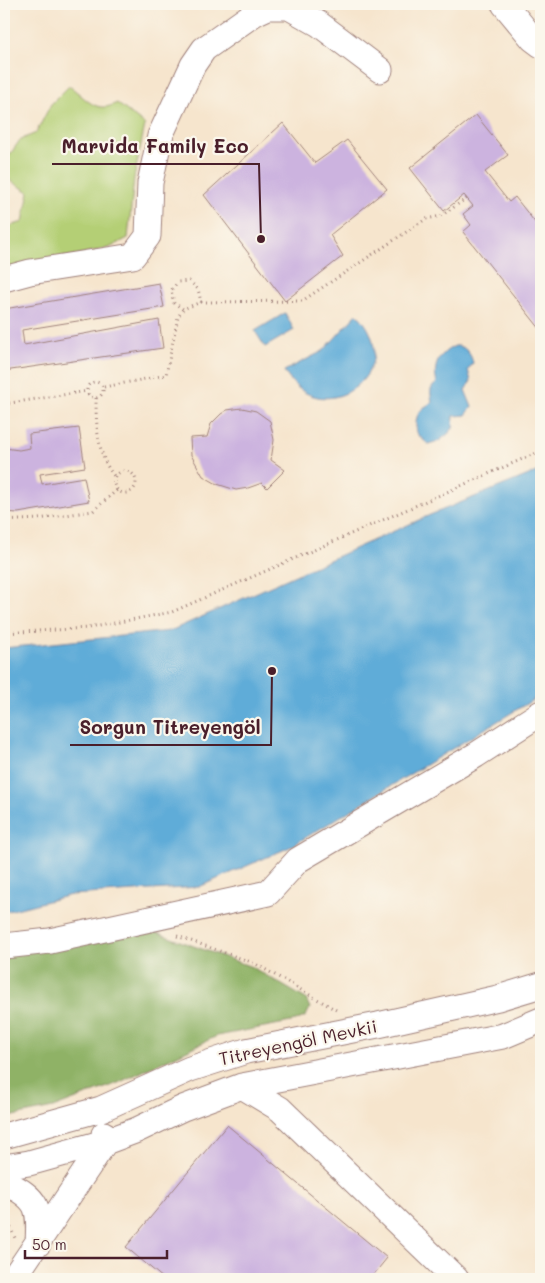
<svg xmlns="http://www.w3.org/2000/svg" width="545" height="1283" font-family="Mali,sans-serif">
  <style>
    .green { fill: #b4cf75; stroke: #7f7750 }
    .forest { fill: #8fb266; stroke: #6c6848 }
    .water { fill: #5eacd8; stroke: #546682 }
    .building { fill: #ccb3df }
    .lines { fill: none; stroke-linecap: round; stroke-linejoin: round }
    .minor-casing { stroke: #a0827c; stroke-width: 27 }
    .path { stroke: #a0827c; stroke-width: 3; stroke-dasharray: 1 4; stroke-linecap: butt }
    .minor { stroke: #fff; stroke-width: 25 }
    .labels { text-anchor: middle; stroke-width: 4.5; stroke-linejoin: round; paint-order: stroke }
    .street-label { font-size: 18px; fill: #4a1f2b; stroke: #fbf7ec }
    .leader { fill: none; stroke: #4a1f2b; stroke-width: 2 }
    .callout-dot { fill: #4a1f2b; stroke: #fbf7ec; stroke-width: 2 }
    .callout-label { font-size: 19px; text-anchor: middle; font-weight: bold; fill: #4a1f2b; stroke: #fbf7ec; stroke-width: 4.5; stroke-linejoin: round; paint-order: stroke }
  </style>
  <rect width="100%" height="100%" fill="#fbf7ec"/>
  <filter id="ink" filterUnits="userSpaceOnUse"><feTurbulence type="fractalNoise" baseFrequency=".02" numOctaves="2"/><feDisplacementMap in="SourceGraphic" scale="10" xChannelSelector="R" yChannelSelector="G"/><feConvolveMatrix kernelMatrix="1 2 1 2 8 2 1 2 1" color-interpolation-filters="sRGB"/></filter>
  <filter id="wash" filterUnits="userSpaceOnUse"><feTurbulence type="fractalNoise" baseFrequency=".0096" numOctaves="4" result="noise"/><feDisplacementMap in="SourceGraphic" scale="20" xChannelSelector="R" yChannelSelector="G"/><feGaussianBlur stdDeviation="1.12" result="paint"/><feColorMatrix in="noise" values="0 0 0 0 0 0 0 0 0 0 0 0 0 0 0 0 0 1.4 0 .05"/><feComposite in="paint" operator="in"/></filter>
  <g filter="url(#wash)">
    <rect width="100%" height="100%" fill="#f6e5cd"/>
    <path class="green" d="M69 86C87 98 95 115 117 103L145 125 134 178 128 238 109 248 4 270V228L23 222 29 192 4 177V163L20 140 36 133 51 104Z"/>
    <path class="forest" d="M141 927 252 967 306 999 310 1008 306 1016 296 1021 217 1036 118 1083 53 1108 4 1118V952Z"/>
    <path class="water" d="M285 313 294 330 265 347 255 331Z
      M357 314C411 369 322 436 284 371L323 351Z
      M455 346C465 345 471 354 473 363L468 370 471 381 465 390 472 407 466 415 454 416 453 428 449 433 439 441 428 444 418 435C413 421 417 409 432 403 431 393 428 389 437 383 432 366 439 353 455 346Z
      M541 470V695L290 847 199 887 71 895 4 912V648L170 631 430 515Z"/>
    <g id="blocks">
      <path class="building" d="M476 115 508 155 485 172 509 202 515 197 541 230V330L463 232 471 225 463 214 473 206 464 195 444 211 410 168Z
        M283 123 315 163 347 140 387 189 330 235 343 256 285 301 204 195Z
        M159 283 164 307 22 330 24 345 159 320 163 348 4 371V309Z
        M242 408 256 411 270 421 274 440 271 460 285 470 267 488 262 483 248 488 236 490 217 484 203 476 191 455 190 438 207 437 211 424 221 414 227 410Z
        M79 428 85 467 40 474 42 484 84 477 89 501 18 513 4 512V448L19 450 30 448 29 434Z
        M227 1125 387 1258 370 1279H164L126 1247Z"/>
    </g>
  </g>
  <g filter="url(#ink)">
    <use href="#blocks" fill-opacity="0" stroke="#a0827c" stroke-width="1"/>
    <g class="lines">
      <g class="minor-casing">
        <path id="minor" d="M504 4 533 39 541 45
          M4 279 30 272 133 256 148 236 150 183 160 136 193 65 204 49 255 13 268 7H289L319 24 380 70
          M4 946 50 941 268 893 298 860 476 755 541 713
          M242 1086 280 1109 456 1279
          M4 1136 101 1109 190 1069 246 1051 378 1025 498 998 541 985
          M4 1167 29 1163 105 1142 137 1130 183 1108 242 1086 503 1036 541 1020
          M4 1182C39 1199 40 1207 38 1244
          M13 1279 105 1142 104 1134"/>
      </g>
      <path class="path" d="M189 281 198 289 201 302 183 309 174 303 171 290 178 282Z
        M201 302 302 301 426 219 441 216 467 198
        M87 390a8 8 0 1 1 16 0a8 8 0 1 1-16 0Z
        M104 387 166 375 178 317 183 309
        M96 398C96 424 97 458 116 478
        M4 404 88 391
        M114 482a11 11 0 1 1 22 0a11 11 0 1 1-22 0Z
        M4 521 38 519 93 511 117 490
        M4 633 88 628 172 612 541 451
        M177 936 254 963 338 1011
        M4 1220 10 1226 15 1238"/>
      <use href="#minor" class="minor"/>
    </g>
  </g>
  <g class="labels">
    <g class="street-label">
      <text transform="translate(298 1043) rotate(-12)" y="6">Titreyengöl Mevkii</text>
    </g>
  </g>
  <path class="leader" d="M261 239L259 164H52M272 671L271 745H70"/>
  <g class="callout-dot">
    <circle cx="261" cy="239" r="5"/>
    <circle cx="272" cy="671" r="5"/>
  </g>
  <g class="callout-label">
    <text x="155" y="153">Marvida Family Eco</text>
    <text x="170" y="734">Sorgun Titreyengöl</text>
  </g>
  <rect width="545" height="1283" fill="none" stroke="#fbf7ec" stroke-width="20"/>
  <path d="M25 1250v8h142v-8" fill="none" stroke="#4a1f2b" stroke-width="2.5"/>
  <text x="32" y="1250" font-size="15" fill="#4a1f2b" stroke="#fbf7ec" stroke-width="4" paint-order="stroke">50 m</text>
</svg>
